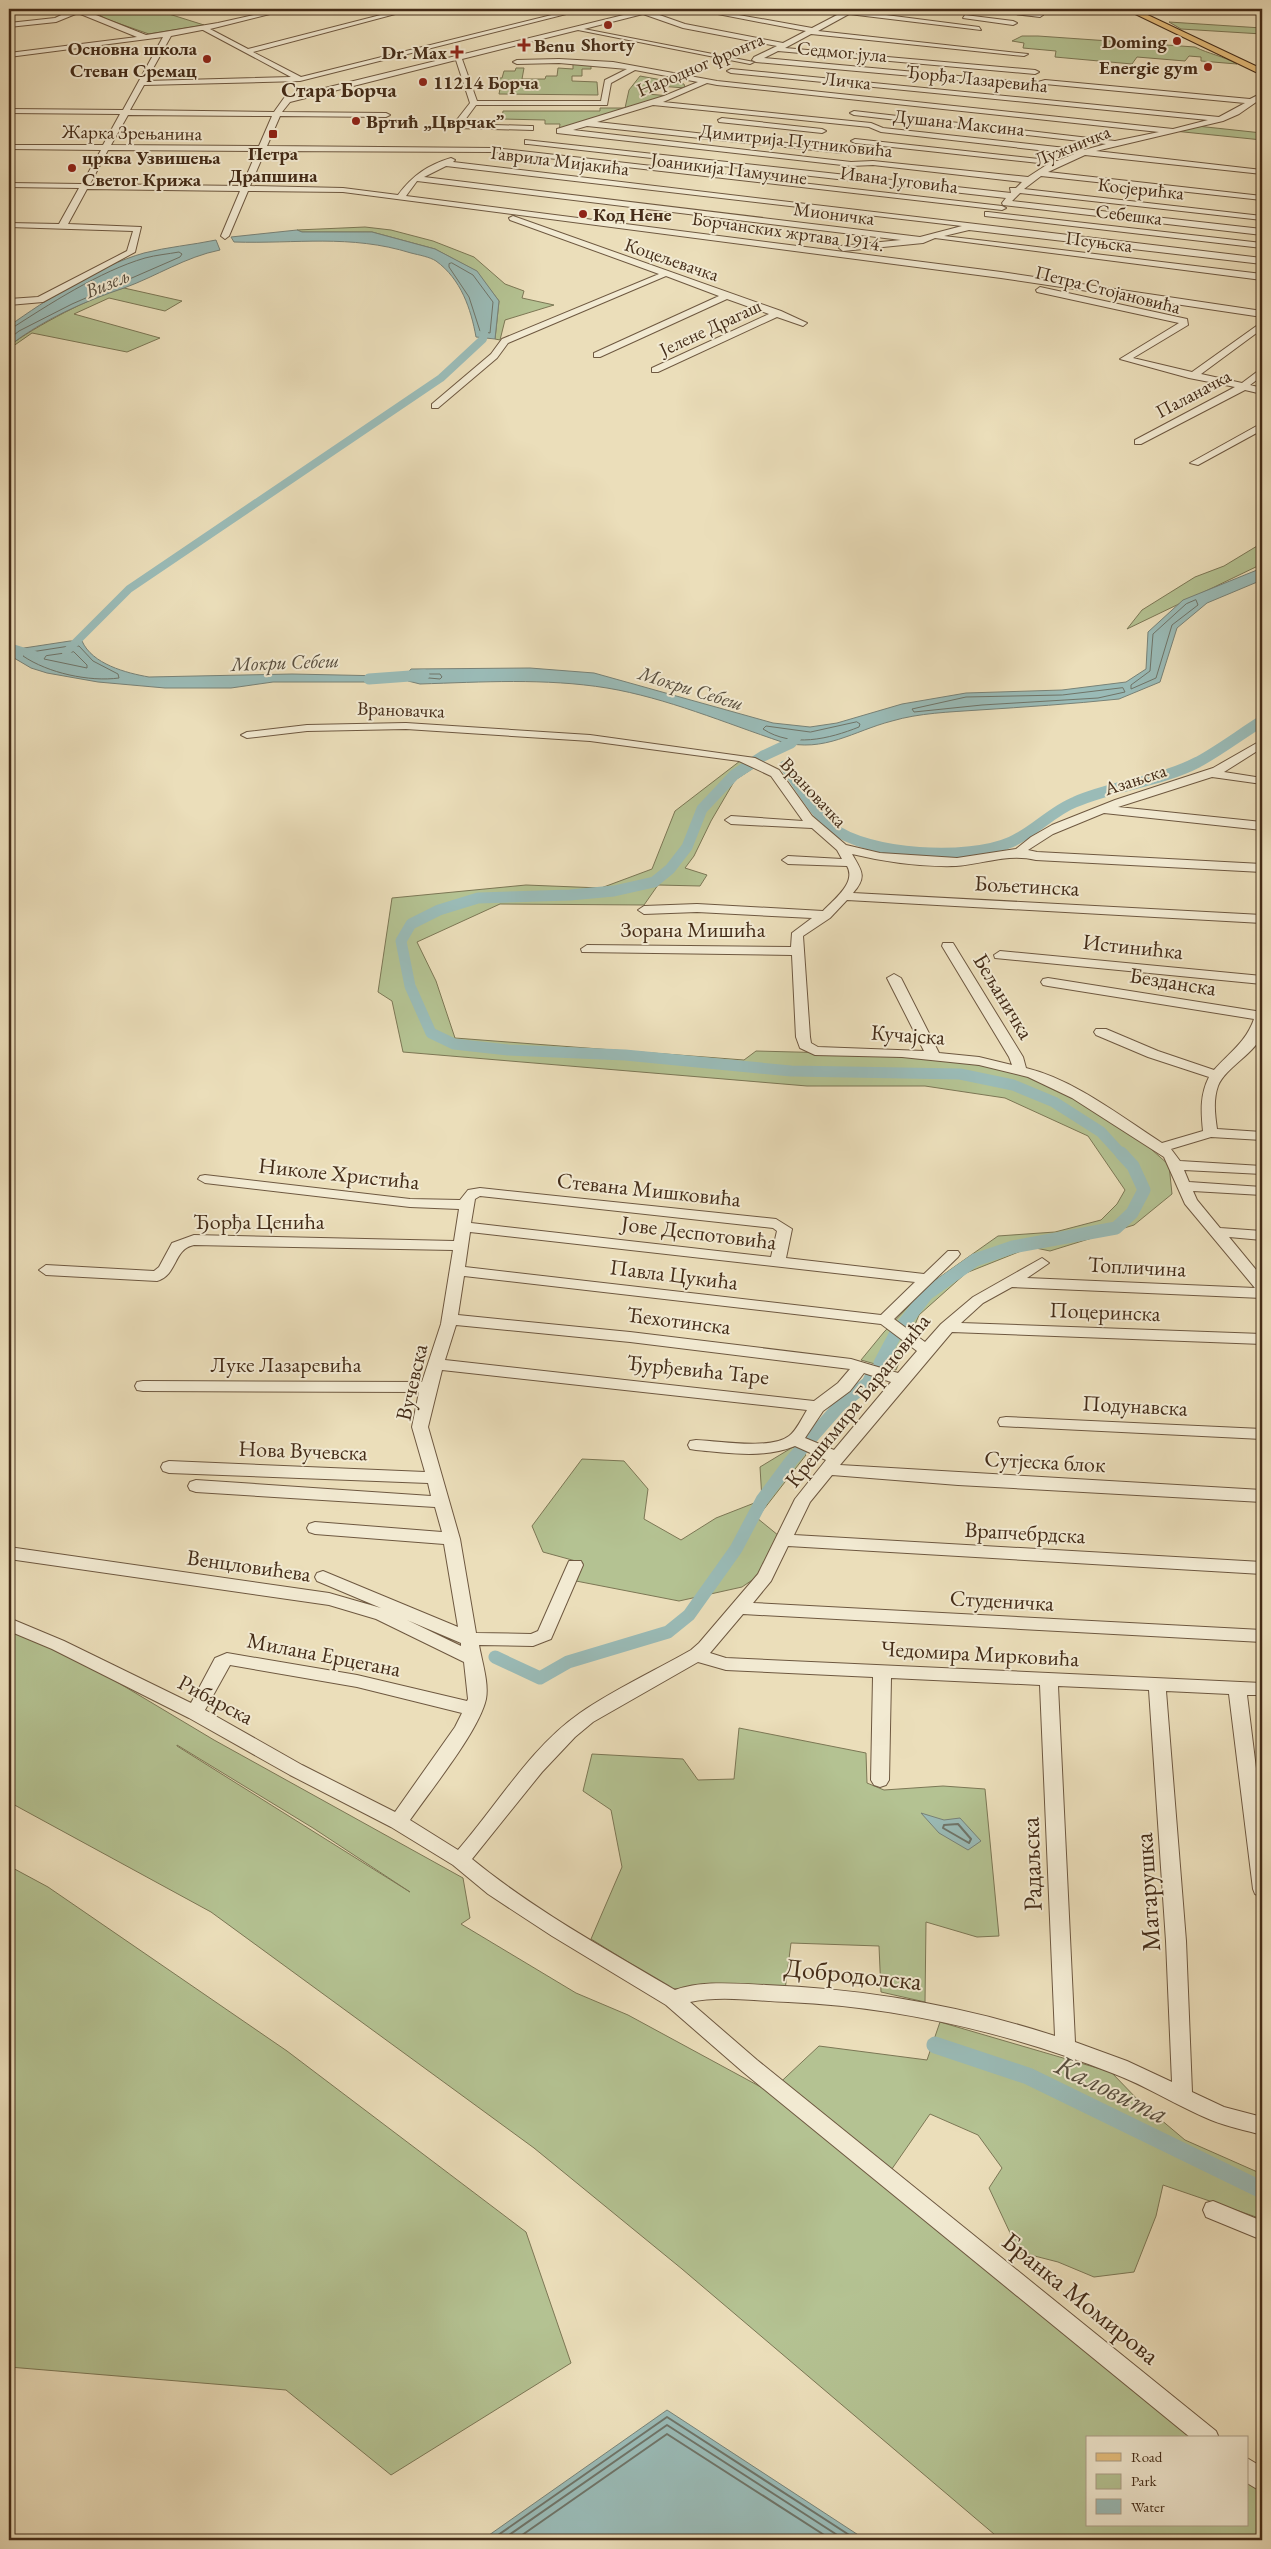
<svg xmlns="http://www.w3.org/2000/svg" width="1271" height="2549" font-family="'EB Garamond',serif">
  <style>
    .green { fill: #b4c292; stroke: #7c7755; fill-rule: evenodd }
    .water { fill: #9abbb7; stroke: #788277 }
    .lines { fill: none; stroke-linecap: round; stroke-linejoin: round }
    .shore-far1 { stroke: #6f7468; stroke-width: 1 }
    .shore { stroke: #6f7468; stroke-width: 2 }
    .canal-far3 { stroke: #9abbb7; stroke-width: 8 }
    .canal-far2 { stroke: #9abbb7; stroke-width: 11 }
    .canal-far1 { stroke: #9abbb7; stroke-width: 13 }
    .canal { stroke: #9abbb7; stroke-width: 17 }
    .minor-casing { stroke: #6e5840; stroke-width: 2 }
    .major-casing { stroke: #442c18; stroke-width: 2 }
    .minor { fill: #f2ead2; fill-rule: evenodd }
    .major { fill: #e6bf7d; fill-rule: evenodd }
    .poi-dot { fill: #8f2418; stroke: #f2ead2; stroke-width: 2 }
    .labels { text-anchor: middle; stroke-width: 4; stroke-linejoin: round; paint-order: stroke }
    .far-poi-label { font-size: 19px; font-weight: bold; fill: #442c18; stroke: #f2ead2; text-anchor: start }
    .far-street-label { font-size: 19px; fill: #442c18; stroke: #f2ead2 }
    .far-water-label { font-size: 20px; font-style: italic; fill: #5a5040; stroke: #f2ead2 }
    .far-quarter-label { font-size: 21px; font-weight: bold; fill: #442c18; stroke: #f2ead2 }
    .street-label { font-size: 22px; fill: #442c18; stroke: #f2ead2 }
    .near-street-label { font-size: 26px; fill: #442c18; stroke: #f2ead2 }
    .near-water-label { font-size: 29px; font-style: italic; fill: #5a5040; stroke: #f2ead2 }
  </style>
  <rect width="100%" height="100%" fill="#ebdeba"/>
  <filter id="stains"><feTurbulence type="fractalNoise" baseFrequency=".004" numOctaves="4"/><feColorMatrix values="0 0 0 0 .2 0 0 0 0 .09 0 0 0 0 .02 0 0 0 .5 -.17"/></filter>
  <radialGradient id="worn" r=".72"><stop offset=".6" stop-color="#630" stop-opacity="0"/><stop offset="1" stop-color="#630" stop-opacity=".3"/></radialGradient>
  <path class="green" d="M90 9H153L204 25 149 34 106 19Z
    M1169 22 1262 28V34L1181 29Z
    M1022 36H1038L1195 47C1209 54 1223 56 1237 64L1201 61V57L1189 56 1185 61 1137 57 1132 64 1055 57 1056 51 1023 48 1024 43 1012 41Z
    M573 63H591V69H582V76H572V81L597 82 598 95 499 94 501 84 492 83 494 78H502L504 71H515L516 68H524L522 79H545L546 76H557L558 68 573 69Z
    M640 76 684 84 685 88 659 86 648 94 669 96 559 131 560 124H545V120L502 119 503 111H600V108H625L629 90Z
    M1197 126 1262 133V140L1174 131Z
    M365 227 391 230 433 241 474 257 505 284 524 291 522 298 554 305 505 320 500 340 495 339 499 301 476 271 435 249 372 232H302L297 230Z
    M124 288 182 301 165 311 109 298 74 314 160 338 127 352 32 333 9 349V346C32 328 96 294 124 288Z
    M1262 543V564L1127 629 1142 610 1195 577 1224 566Z
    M740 761 755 767 735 780 711 821 694 856 685 868 707 875 700 886 658 885 644 905 500 904 417 942 436 981 455 1038 744 1060 756 1051 872 1054 961 1062 1020 1072 1077 1096 1124 1125 1169 1165 1172 1194 1134 1225 1050 1251 1031 1247 966 1273 919 1315 896 1370 861 1360 884 1332 930 1284 998 1236 1055 1232 1101 1220 1117 1204 1125 1190 1088 1136 1005 1098 925 1086H807L403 1052 392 1001 378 992 392 898 526 885 601 888 652 869 675 811Z
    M793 1447 806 1455 757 1518 784 1540 770 1568 742 1587 679 1601 576 1581 583 1563 543 1552 532 1526 582 1459 624 1461 648 1489 644 1519 681 1540 716 1518 762 1500 760 1467Z
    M9 1628 102 1673 214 1740 463 1878 470 1918 461 1924 576 1993 628 2015 770 2092 819 2046 927 2060 940 2022 1111 2072 1141 2103 1185 2140 1262 2174V2219L1163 2185 1156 2216 1134 2272 1094 2277 1058 2262 1019 2252 989 2188 1002 2168 978 2135 930 2114 887 2176 1209 2438H1087V2525H1247V2468L1262 2480V2540H1001L682 2269 534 2148 211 1912 9 1802ZM177 1745 313 1828 410 1892 177 1746Z
    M739 1728 866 1753 867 1783 884 1790 943 1786 985 1789 999 1936 977 1937 926 1922 925 2002 881 1992 879 1946 791 1943 785 1990 730 1985 672 1989 591 1939 622 1867 611 1810 583 1791 592 1754 683 1759 698 1780 734 1779Z
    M9 1866 48 1887 287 2051 526 2232 571 2363 391 2475 286 2390 9 2367Z"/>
  <path class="water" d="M297 230 302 232H372L435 249 477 271 499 301 495 339 476 337C471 309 461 279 436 261 430 257 419 255 411 253 350 234 296 244 234 242L231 237Z
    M216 240 220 250C185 257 157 276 124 288 85 301 42 320 9 346V326C47 299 98 266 144 253 167 247 192 245 216 240Z
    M1262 568V580L1207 603 1177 628 1160 682 1119 699C1072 704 1025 707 979 710 950 712 919 713 892 721 853 731 825 753 782 742 725 723 667 698 607 688 545 678 482 682 420 684L408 681 407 674 411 669 530 668 594 673 773 723 810 727 837 723 902 704 966 693 1062 690 1126 682 1146 669 1148 632 1183 600Z
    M70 641H82C92 664 126 673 149 677L292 674 386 676 383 682H273L231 688H165L98 682 47 673 31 668 9 655 24 648Z
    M921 1813 944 1820 960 1818 981 1841 968 1850 939 1833Z
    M667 2410 866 2540H482Z"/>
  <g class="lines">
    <path class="shore-far1" d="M452 263 473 275 493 302 490 333 480 331 469 297 449 267V264Z
      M9 330C48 305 100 271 145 258 156 255 168 254 179 252L182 254 180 257 72 304 19 331 9 339
      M1196 600 1198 605 1172 625 1156 678 1131 689V685L1150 671 1153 634 1186 604Z
      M70 646H79L93 661 118 674 119 678C89 682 48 673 23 656L26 653Z
      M74 652 87 665V668L44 659 46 656Z
      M420 674H440L442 677 440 679 418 677Z
      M1123 688 1125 692 1098 698 982 705 914 712 912 709 966 697 1062 695Z
      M857 722 860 724 859 727C829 739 792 748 763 729L766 726 810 732Z"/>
    <path class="shore" d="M958 1824 971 1839 969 1843 943 1828 944 1825Z
      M491 2540 667 2417 857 2540
      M502 2540 667 2425 845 2540
      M515 2540 667 2434 832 2540"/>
    <path class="canal-far3" d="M9 647 35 655
      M66 652 129 589 441 378 483 339 486 320"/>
    <path class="canal-far2" d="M369 679 424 675
      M796 737 791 743 763 756 734 775 702 809 687 847 670 869 654 882 614 891 570 895 478 898 439 910 411 924 401 941 410 986 431 1033 454 1044 508 1050 625 1055 791 1071 960 1074 1013 1085 1054 1102 1101 1132 1122 1155
      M785 766C796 781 818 817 831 827 869 856 968 861 1011 842 1034 832 1052 811 1075 802 1115 785 1159 782 1198 762 1220 750 1241 734 1262 721"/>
    <path class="canal-far1" d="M880 1363 895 1335 927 1294 975 1260 1013 1247 1116 1228 1132 1213 1144 1190 1133 1166 1121 1153
      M495 1657 540 1678 568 1662 668 1632 689 1615 736 1549 762 1500 791 1461 841 1404 868 1383 872 1375"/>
    <path class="canal" d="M935 2045 1028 2076 1262 2190"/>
    <g class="minor-casing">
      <path id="minor" d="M74 9H81L146 35 218 23 280 9H290L210 29 248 49 404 9H414L253 52 301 77 576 9H586L300 81 144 85 130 110 274 112 284 98 648 9H658L651 12 685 24 783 43 806 31 692 9H705L812 28 837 15 811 9 843 12 857 9 855 11 979 27 981 30 849 14 818 31 1028 54 1024 56 811 34 785 48 1035 70 1039 72 1035 74 778 51 764 58 1034 83 1045 80 1250 99 1262 93V98L1239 114 1223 121 1096 151 1262 170V174L1085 155 1048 172 1262 196V200L1041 176 1024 189 1262 216V220L1020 193 1012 201 1262 229V235L1003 205 1002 203 1006 198 528 144H525V140L1011 193 1010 188H1016L1022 182 873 165 851 166 557 133V129L664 96 698 82 635 70 611 83 607 105H476L462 124 530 126H533V130L456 128 452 126 470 103 456 60 290 102 282 112 386 113 390 115 386 117 280 116 267 146 494 148 1002 206 1006 208 1002 210 494 152 265 151 250 186 343 188 398 195C413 175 428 165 451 158L455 160 453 162 1262 258V264L969 230 944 236 1262 274V280L935 238 923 243 843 251 839 248 840 246 901 240 417 181 406 196 1001 272 1262 311V317L1001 278 343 192 248 191 229 236 225 239 221 236 240 191 87 189 68 224 141 227 135 252 43 302 9 305V299L38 297 127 251 133 231 9 227V223L59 224 79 188 9 187V183L82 184 101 150 9 149V145H103L120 114 9 113V109L123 110 163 37 9 57V53L137 37 78 13 56 22 9 27V23L55 18ZM643 14 683 28 777 46 754 57 752 60 756 62 1034 87 1045 84 1245 103 1219 117 731 69 727 71 731 73 1208 120 1173 129 717 81 613 62 559 59 517 60 513 62 517 64 559 63 627 69 605 80 601 101H477L462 59 578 30 750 64 754 62 584 29ZM202 30H203L291 77 146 81 171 36ZM707 83 717 85 1159 132 1115 141 854 111 850 113 854 115 1106 144 1084 150 883 128 871 123 663 102ZM653 105 869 127 881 132 1074 154 1057 161 855 139 851 141 855 143 1048 164 1028 177 873 161 851 162 573 130 587 126 842 153 846 151 842 149 597 122ZM128 115 272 116 259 146 111 145ZM108 150 257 151 242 186 90 184ZM446 166 962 226 920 237 424 177Z
        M987 9H1005L1043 15 1040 17 990 11Z
        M965 15 1013 21 1017 23 1013 25 963 18Z
        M722 118 822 129 826 131 822 133 719 122 718 120Z
        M988 212 1262 243V248L985 216V212Z
        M513 216 781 311 807 323 803 326 777 317 658 372H652V368L769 314 727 299 600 357H594V353L719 296 666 276 508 343 497 358 438 408H432V404L491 354 502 339 659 274 510 220 509 218Z
        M1040 287 1187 319 1188 325 1133 358 1192 372 1262 322V329L1201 374 1242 383 1262 368V376L1250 385 1262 388V394L1245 390 1141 444H1135V440L1235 387 1189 378 1120 359 1179 323 1037 292 1036 290Z
        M1262 423V430L1198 465 1190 463Z
        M406 723 590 735 755 758 779 770 812 816 846 845 880 853 957 858 1016 849 1031 837 1052 825 1115 800 1213 768 1262 740V748L1224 772 1262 778V784L1212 777 1118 807 1262 822V830L1104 813 1053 834 1028 850 1037 852 1262 864V872L1036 860C1008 853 984 864 956 866 921 867 885 862 852 854 861 870 868 876 853 893L1262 915V923L847 900 830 918 803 936 810 1037 811 1043 818 1047 924 1051 887 978 894 974 901 978 939 1053 979 1057 1012 1065 1009 1057 942 946 943 943H953L1023 1057 1026 1068C1075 1080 1120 1116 1162 1143L1203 1131C1201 1111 1200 1095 1209 1077L1148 1057 1096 1035 1094 1032 1096 1029H1106L1158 1051 1214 1070C1230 1052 1246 1042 1254 1019L1048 986 1043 985 1041 982 1043 979 1048 978 1262 1012C1262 1018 1263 1026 1262 1032 1259 1052 1226 1066 1218 1086 1213 1100 1215 1115 1217 1129L1262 1132V1140L1211 1137 1171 1149 1180 1161 1262 1166V1174L1184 1170 1189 1182 1262 1187V1195L1193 1191 1197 1200 1220 1228 1262 1231V1240L1229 1237 1262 1277V1298L1012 1287 983 1303 961 1323 1262 1334V1344L952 1332 840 1465 1262 1490V1502L958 1485 832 1475 810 1502 794 1535 1262 1562V1574L788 1546 771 1581 753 1603 1262 1630V1642L743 1614 710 1653 726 1658 1262 1683V1695H1247L1262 1817V1897L1255 1894 1253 1889 1229 1694 1166 1691 1186 1941 1192 2092 1224 2107 1262 2117V2135C1245 2130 1228 2127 1211 2120 1177 2106 1147 2086 1112 2073 1009 2033 899 2007 788 2002 756 2001 721 1995 690 2002L757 2060 1216 2431 1219 2438H1191L743 2072 666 2005 552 1936 488 1894 453 1865 391 1827 290 1775 189 1718 52 1649 9 1631V1618L64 1641 191 1703 215 1658 227 1653 357 1675 467 1701 468 1699 464 1662 376 1619 329 1605 9 1559V1547L329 1593 381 1608 317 1581 315 1577 317 1573 323 1571 458 1627 444 1544 315 1534 309 1532 307 1528 309 1524 315 1522 442 1532 435 1507 196 1492 190 1490 188 1486 190 1482 196 1480 431 1496 428 1483 169 1473 163 1471 161 1467 163 1463 169 1461 425 1472 412 1427 419 1392 143 1391 137 1390 135 1386 137 1382 143 1381 422 1382 441 1324 453 1250 194 1245C173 1249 178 1275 157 1281L46 1275 39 1270 46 1265 154 1271 159 1267 172 1243 194 1235 454 1241 459 1209 410 1207 205 1183 198 1179 200 1176 205 1175 410 1199 460 1200 468 1190 480 1188 776 1219 792 1229 786 1258 924 1274 948 1251H958L960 1254 958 1257 894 1319 925 1342 941 1324 973 1297 1042 1258 1049 1263 1027 1278 1255 1288 1185 1204 1164 1157 1072 1098 1028 1077 979 1065 902 1057 815 1055 800 1048 796 1037 792 955 582 952 581 949 587 945 791 947 792 933 812 918 697 912 644 914 638 910 644 906 697 904 823 911C833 900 857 883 847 866L788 864 782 860 788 856 842 859 837 850 812 828 731 824 725 820 731 816 803 821 771 776 739 761 590 741 406 729 307 731 247 738 241 735 247 732 307 725ZM480 1196 773 1228 777 1231 771 1257 471 1223 475 1199ZM470 1232 915 1282 881 1315 465 1267ZM464 1276 881 1324 917 1351 898 1373 851 1359 630 1332 458 1315ZM456 1325 630 1342 850 1369 838 1383 814 1401 445 1360ZM442 1370 807 1410C802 1418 796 1431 789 1436 771 1450 718 1441 696 1440L690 1441 688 1445 690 1449 696 1450C729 1453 763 1459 795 1446L826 1460 795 1499 758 1574 699 1643 691 1650C656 1670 613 1690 580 1713 531 1747 498 1804 458 1850L410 1820C430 1791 479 1731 486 1699 489 1683 482 1662 479 1645L533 1646 551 1639 583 1565 581 1561H569L538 1631 531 1634 476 1633 460 1539 428 1427ZM864 1373 891 1382 834 1450 805 1438 823 1411 850 1391ZM407 1620 461 1643V1646ZM698 1662 726 1670 873 1677 871 1780 874 1785 880 1787 886 1785 889 1780 891 1678 1040 1685 1055 2036C960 2005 864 1989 766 1985 735 1984 704 1980 675 1990 606 1949 534 1910 472 1859L542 1772 575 1737 593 1722ZM230 1665 357 1687 462 1713 455 1727 395 1812 302 1765 205 1710ZM1058 1686 1149 1690 1166 1941 1172 2082 1127 2061 1075 2042Z
        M1000 951 1262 976V984L995 958 994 955Z
        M1006 1417 1262 1429V1439L1000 1426 998 1422 1000 1418Z
        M1213 2201 1262 2221V2240L1206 2217 1203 2210 1206 2203Z
        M1247 2458 1262 2467V2492L1247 2483Z"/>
    </g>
    <g class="major-casing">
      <path id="major" d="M1125 9H1135L1262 69V75Z"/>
    </g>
    <use href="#minor" class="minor"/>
    <use href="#major" class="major"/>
  </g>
  <g class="poi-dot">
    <circle cx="608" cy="25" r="5"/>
    <circle cx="1177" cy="41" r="5"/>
    <path d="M521.5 37.5h5v5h5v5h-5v5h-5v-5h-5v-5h5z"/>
    <path d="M454.5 44.5h5v5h5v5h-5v5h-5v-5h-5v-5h5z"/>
    <circle cx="207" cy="59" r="5"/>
    <circle cx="1208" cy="67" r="5"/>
    <circle cx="423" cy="82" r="5"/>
    <circle cx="356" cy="121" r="5"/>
    <rect x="268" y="129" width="10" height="10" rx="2.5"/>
    <circle cx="72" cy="168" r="5"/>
    <circle cx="583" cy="214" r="5"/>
  </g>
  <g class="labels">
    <g class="far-poi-label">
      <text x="1167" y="48" text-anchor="end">Doming</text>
      <text x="608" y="51" text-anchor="middle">Shorty</text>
      <text x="534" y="52">Benu</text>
      <text x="197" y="55" text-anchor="end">Основна школа<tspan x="197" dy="22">Стеван Сремац</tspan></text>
      <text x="447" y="59" text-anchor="end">Dr. Max</text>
      <text x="1198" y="74" text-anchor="end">Energie gym</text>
      <text x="433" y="89">11214 Борча</text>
      <text x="366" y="128">Вртић „Цврчак”</text>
      <text x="273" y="160" text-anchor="middle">Петра<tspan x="273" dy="22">Драпшина</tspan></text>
      <text x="82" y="164">црква Узвишења<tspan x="82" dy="22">Светог Крижа</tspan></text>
      <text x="593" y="221">Код Нене</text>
    </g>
    <g class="far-street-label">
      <text transform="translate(842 51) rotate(5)" y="7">Седмог јула</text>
      <text transform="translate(700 64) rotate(-23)" y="7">Народног фронта</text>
      <text transform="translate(977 78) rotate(6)" y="7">Ђорђа Лазаревића</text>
      <text transform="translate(847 80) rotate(6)" y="7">Личка</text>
      <text transform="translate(959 122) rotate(6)" y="7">Душана Максина</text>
      <text transform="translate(132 132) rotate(1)" y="7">Жарка Зрењанина</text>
      <text transform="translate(796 140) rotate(6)" y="7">Димитрија Путниковића</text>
      <text transform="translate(1072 145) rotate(-22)" y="7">Лужничка</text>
      <text transform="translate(560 160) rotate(7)" y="7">Гаврила Мијакића</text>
      <text transform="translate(729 168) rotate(7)" y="7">Јоаникија Памучине</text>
      <text transform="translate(899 179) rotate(7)" y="7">Ивана Југовића</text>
      <text transform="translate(1141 188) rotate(6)" y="7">Косјерићка</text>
      <text transform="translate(834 213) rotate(7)" y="7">Мионичка</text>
      <text transform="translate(1129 214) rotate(7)" y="7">Себешка</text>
      <text transform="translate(788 231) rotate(8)" y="7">Борчанских жртава 1914.</text>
      <text transform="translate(1099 241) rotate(7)" y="7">Псуњска</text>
      <text transform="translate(672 259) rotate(19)" y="7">Коцељевачка</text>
      <text transform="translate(1108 289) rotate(14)" y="7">Петра Стојановића</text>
      <text transform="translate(710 327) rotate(-25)" y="7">Јелене Драгаш</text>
      <text transform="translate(1193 393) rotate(-28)" y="7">Паланачка</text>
      <text transform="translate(401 709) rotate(2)" y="7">Врановачка</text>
      <text transform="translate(1135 779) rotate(-18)" y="7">Азањска</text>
      <text transform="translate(814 792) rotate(47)" y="7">Врановачка</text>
    </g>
    <g class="far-water-label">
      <text transform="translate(107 283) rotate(-23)" y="7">Визељ</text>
      <text transform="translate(285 662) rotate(-2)" y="7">Мокри Себеш</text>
      <text transform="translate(691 688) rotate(17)" y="7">Мокри Себеш</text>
    </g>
    <g class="far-quarter-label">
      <text x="339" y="97">Стара Борча</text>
    </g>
    <g class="street-label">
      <text transform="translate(1027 885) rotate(3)" y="8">Бољетинска</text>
      <text x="693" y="937">Зорана Мишића</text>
      <text transform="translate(1133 946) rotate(6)" y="8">Истинићка</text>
      <text transform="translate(1173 981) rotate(9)" y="8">Безданска</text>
      <text transform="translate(1004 996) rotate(59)" y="8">Бељаничка</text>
      <text transform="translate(908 1034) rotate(4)" y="8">Кучајска</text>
      <text transform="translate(339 1173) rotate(6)" y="8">Николе Христића</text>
      <text transform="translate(649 1189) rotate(6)" y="8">Стевана Мишковића</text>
      <text x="259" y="1229">Ђорђа Ценића</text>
      <text transform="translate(699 1232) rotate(7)" y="8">Јове Деспотовића</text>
      <text transform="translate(1137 1266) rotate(3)" y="8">Топличина</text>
      <text transform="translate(674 1274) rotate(7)" y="8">Павла Цукића</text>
      <text transform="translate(1105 1311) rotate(2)" y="8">Поцеринска</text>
      <text transform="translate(679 1320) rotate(7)" y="8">Ћехотинска</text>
      <text x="286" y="1372">Луке Лазаревића</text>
      <text transform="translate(698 1369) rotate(6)" y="8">Ђурђевића Таре</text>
      <text transform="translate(411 1382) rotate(-77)" y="8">Вучевска</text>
      <text transform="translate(857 1400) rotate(-51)" y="8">Крешимира Барановића</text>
      <text transform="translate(1135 1405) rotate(3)" y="8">Подунавска</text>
      <text transform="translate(303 1450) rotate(2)" y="8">Нова Вучевска</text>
      <text transform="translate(1045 1461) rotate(3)" y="8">Сутјеска блок</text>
      <text transform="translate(1025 1532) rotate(3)" y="8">Врапчебрдска</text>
      <text transform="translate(249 1565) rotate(8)" y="8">Венцловићева</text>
      <text transform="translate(1002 1600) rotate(3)" y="8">Студеничка</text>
      <text transform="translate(980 1653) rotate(3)" y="8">Чедомира Мирковића</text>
      <text transform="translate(324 1654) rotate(11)" y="8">Милана Ерцегана</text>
      <text transform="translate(216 1699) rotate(28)" y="8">Рибарска</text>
    </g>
    <g class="near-street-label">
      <text transform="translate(1031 1864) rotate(-92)" y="9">Радаљска</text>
      <text transform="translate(1147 1892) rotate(-94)" y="9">Матарушка</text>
      <text transform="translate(853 1974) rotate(6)" y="9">Добродолска</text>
      <text transform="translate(1081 2298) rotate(39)" y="9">Бранка Момирова</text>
    </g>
    <g class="near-water-label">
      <text transform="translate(1112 2089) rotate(26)" y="10">Каловита</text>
    </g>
  </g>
  <rect width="1271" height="2549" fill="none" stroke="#ebdeba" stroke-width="30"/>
  <rect x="10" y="10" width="1251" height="2529" fill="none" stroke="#442c18" stroke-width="2.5"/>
  <rect x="15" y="15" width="1241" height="2519" fill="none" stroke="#442c18"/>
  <rect x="1086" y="2436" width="162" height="90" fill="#f2ead2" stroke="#ac9e88"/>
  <rect x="1096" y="2453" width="25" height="8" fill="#e6bf7d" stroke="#ac9e88"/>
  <text x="1131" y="2462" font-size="15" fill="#442c18">Road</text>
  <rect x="1096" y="2474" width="25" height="15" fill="#b4c292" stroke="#ac9e88"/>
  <text x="1131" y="2486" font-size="15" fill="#442c18">Park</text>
  <rect x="1096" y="2499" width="25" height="15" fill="#9abbb7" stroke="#ac9e88"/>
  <text x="1131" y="2512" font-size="15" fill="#442c18">Water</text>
  <rect width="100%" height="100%" filter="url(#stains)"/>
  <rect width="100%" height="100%" fill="url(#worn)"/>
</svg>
